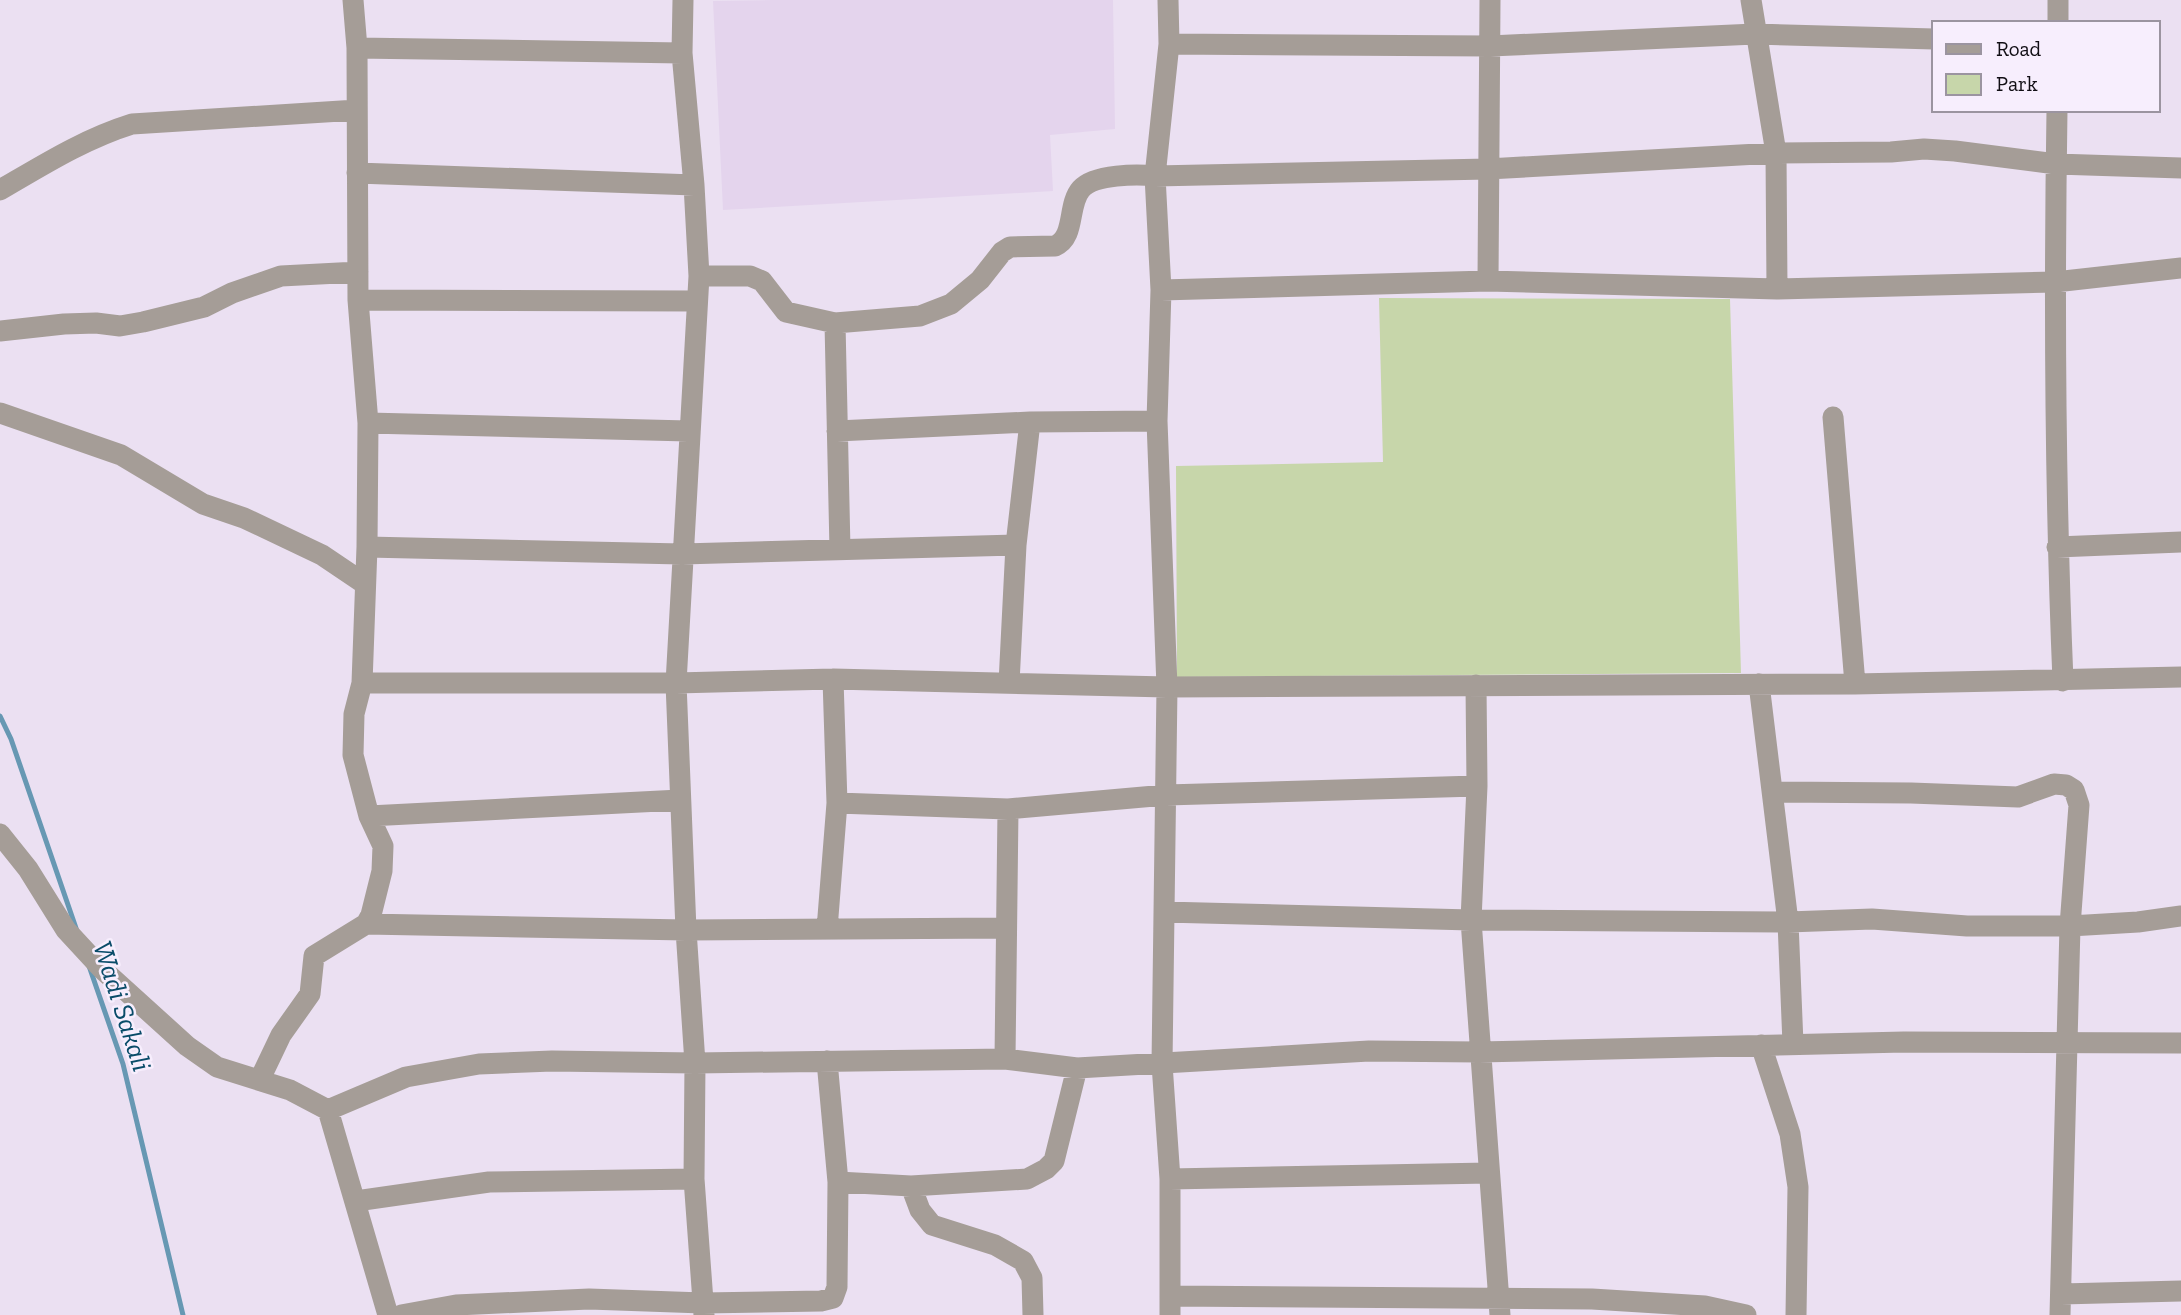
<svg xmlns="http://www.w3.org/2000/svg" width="2181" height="1315" font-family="'Zilla Slab',serif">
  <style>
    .built { fill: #e4d4ed }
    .green { fill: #c7d6aa }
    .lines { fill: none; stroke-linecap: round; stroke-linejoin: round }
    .stream { stroke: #6798b3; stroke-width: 5 }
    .minor { stroke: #a59d97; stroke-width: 21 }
    .labels { text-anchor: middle; stroke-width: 5; stroke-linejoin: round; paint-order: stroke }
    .water-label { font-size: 28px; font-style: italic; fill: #0a4c69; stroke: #f7eefd }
  </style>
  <rect width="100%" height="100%" fill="#ebe0f2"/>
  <path class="built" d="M772 0H1113L1115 129 1050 135 1053 191 723 210 713 1Z"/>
  <path class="green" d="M1379 298 1730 299 1741 673 1177 677 1176 466 1383 462Z"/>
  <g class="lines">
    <path class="stream" d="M0 716 11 739 77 931
      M89 966 123 1064 183 1315"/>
    <path class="minor" d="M353 0 357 48 358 300 368 423 367 547 362 683 354 714 353 755 369 816 383 846 382 871 371 915 366 924
      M683 0 682 53 694 185 699 276 676 683 686 930 695 1063 694 1179 704 1315
      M1168 0 1169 44 1155 176 1161 290 1157 421 1167 687 1162 1064 1170 1179V1315
      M1751 0 1776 153 1777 289
      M2058 23V0
      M1169 44 1490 46 1755 34 1934 39
      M357 48 682 53
      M2057 110C2054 301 2055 491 2063 681
      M357 173 694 185
      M0 190C43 165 84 139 132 124L357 110
      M699 276H750L762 281 786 312 835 323 920 316 951 304 980 280 1002 252 1010 247 1055 246C1076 237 1067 205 1081 189 1094 174 1138 174 1155 176L1488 169 1776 153 1891 152 1924 149 1955 151 2056 164 2181 168
      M1488 281 1490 0
      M1161 290 1488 281 1777 289 2055 282 2181 268
      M358 300 697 301
      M835 323 840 550
      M0 331 64 324 96 323 120 326 143 322 204 307 232 293 281 276 358 272
      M0 413 121 455 203 504 244 518 322 555 365 584
      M1833 417 1855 684
      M368 423 688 431
      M837 431 1030 422 1157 421
      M367 547 682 554 1016 545
      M2057 547 2181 542
      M362 683H676L833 679 1167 687 1855 684 2181 677
      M1009 683 1016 545 1030 422
      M1759 684 1788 922 1793 1044
      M1476 685 1477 786 1471 920 1500 1315
      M837 803 1008 809 1166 795 1477 786
      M369 816 680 800
      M0 834 28 869 66 930 102 969 187 1046 217 1067 290 1090 328 1110 388 1315
      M1164 912 1471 920 1788 922 1872 919 1967 926H2070L2079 805 2074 790 2066 785 2054 784 2018 797 1911 793 1774 792
      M827 929 837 803 833 679
      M1761 1045 1790 1134 1798 1187 1796 1315
      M1005 1059 1008 809
      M260 1079 281 1035 310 994 314 956 366 924 686 930 1006 928
      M328 1110 406 1077 479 1064 552 1061 695 1063 1005 1059 1077 1068 1369 1051 1479 1052 1904 1042 2181 1043
      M1170 1179 1489 1173
      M838 1182 911 1186 1027 1179 1046 1169 1054 1161 1077 1068
      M911 1186 920 1210 932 1225 995 1245 1023 1261 1032 1278 1033 1315
      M356 1201 489 1182 694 1179
      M2061 1294 2181 1291
      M1170 1296 1592 1299 1705 1306 1746 1315
      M401 1315 456 1305 589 1299 703 1303 821 1301 833 1298 837 1287 838 1182 827 1061
      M2060 1315 2070 926 2138 922 2181 916"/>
  </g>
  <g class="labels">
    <g class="water-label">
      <text transform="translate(123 1006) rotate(72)" y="10">Wadi Sakali</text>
    </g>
  </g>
  <rect x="1932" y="21" width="228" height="91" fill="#f7eefd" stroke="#9b94a0" stroke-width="2"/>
  <rect x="1946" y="44" width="35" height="10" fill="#a59d97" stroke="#9b94a0" stroke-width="2"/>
  <text x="1996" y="56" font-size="21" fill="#110e14">Road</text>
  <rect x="1946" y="74" width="35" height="21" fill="#c7d6aa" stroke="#9b94a0" stroke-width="2"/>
  <text x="1996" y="91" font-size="21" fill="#110e14">Park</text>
</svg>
